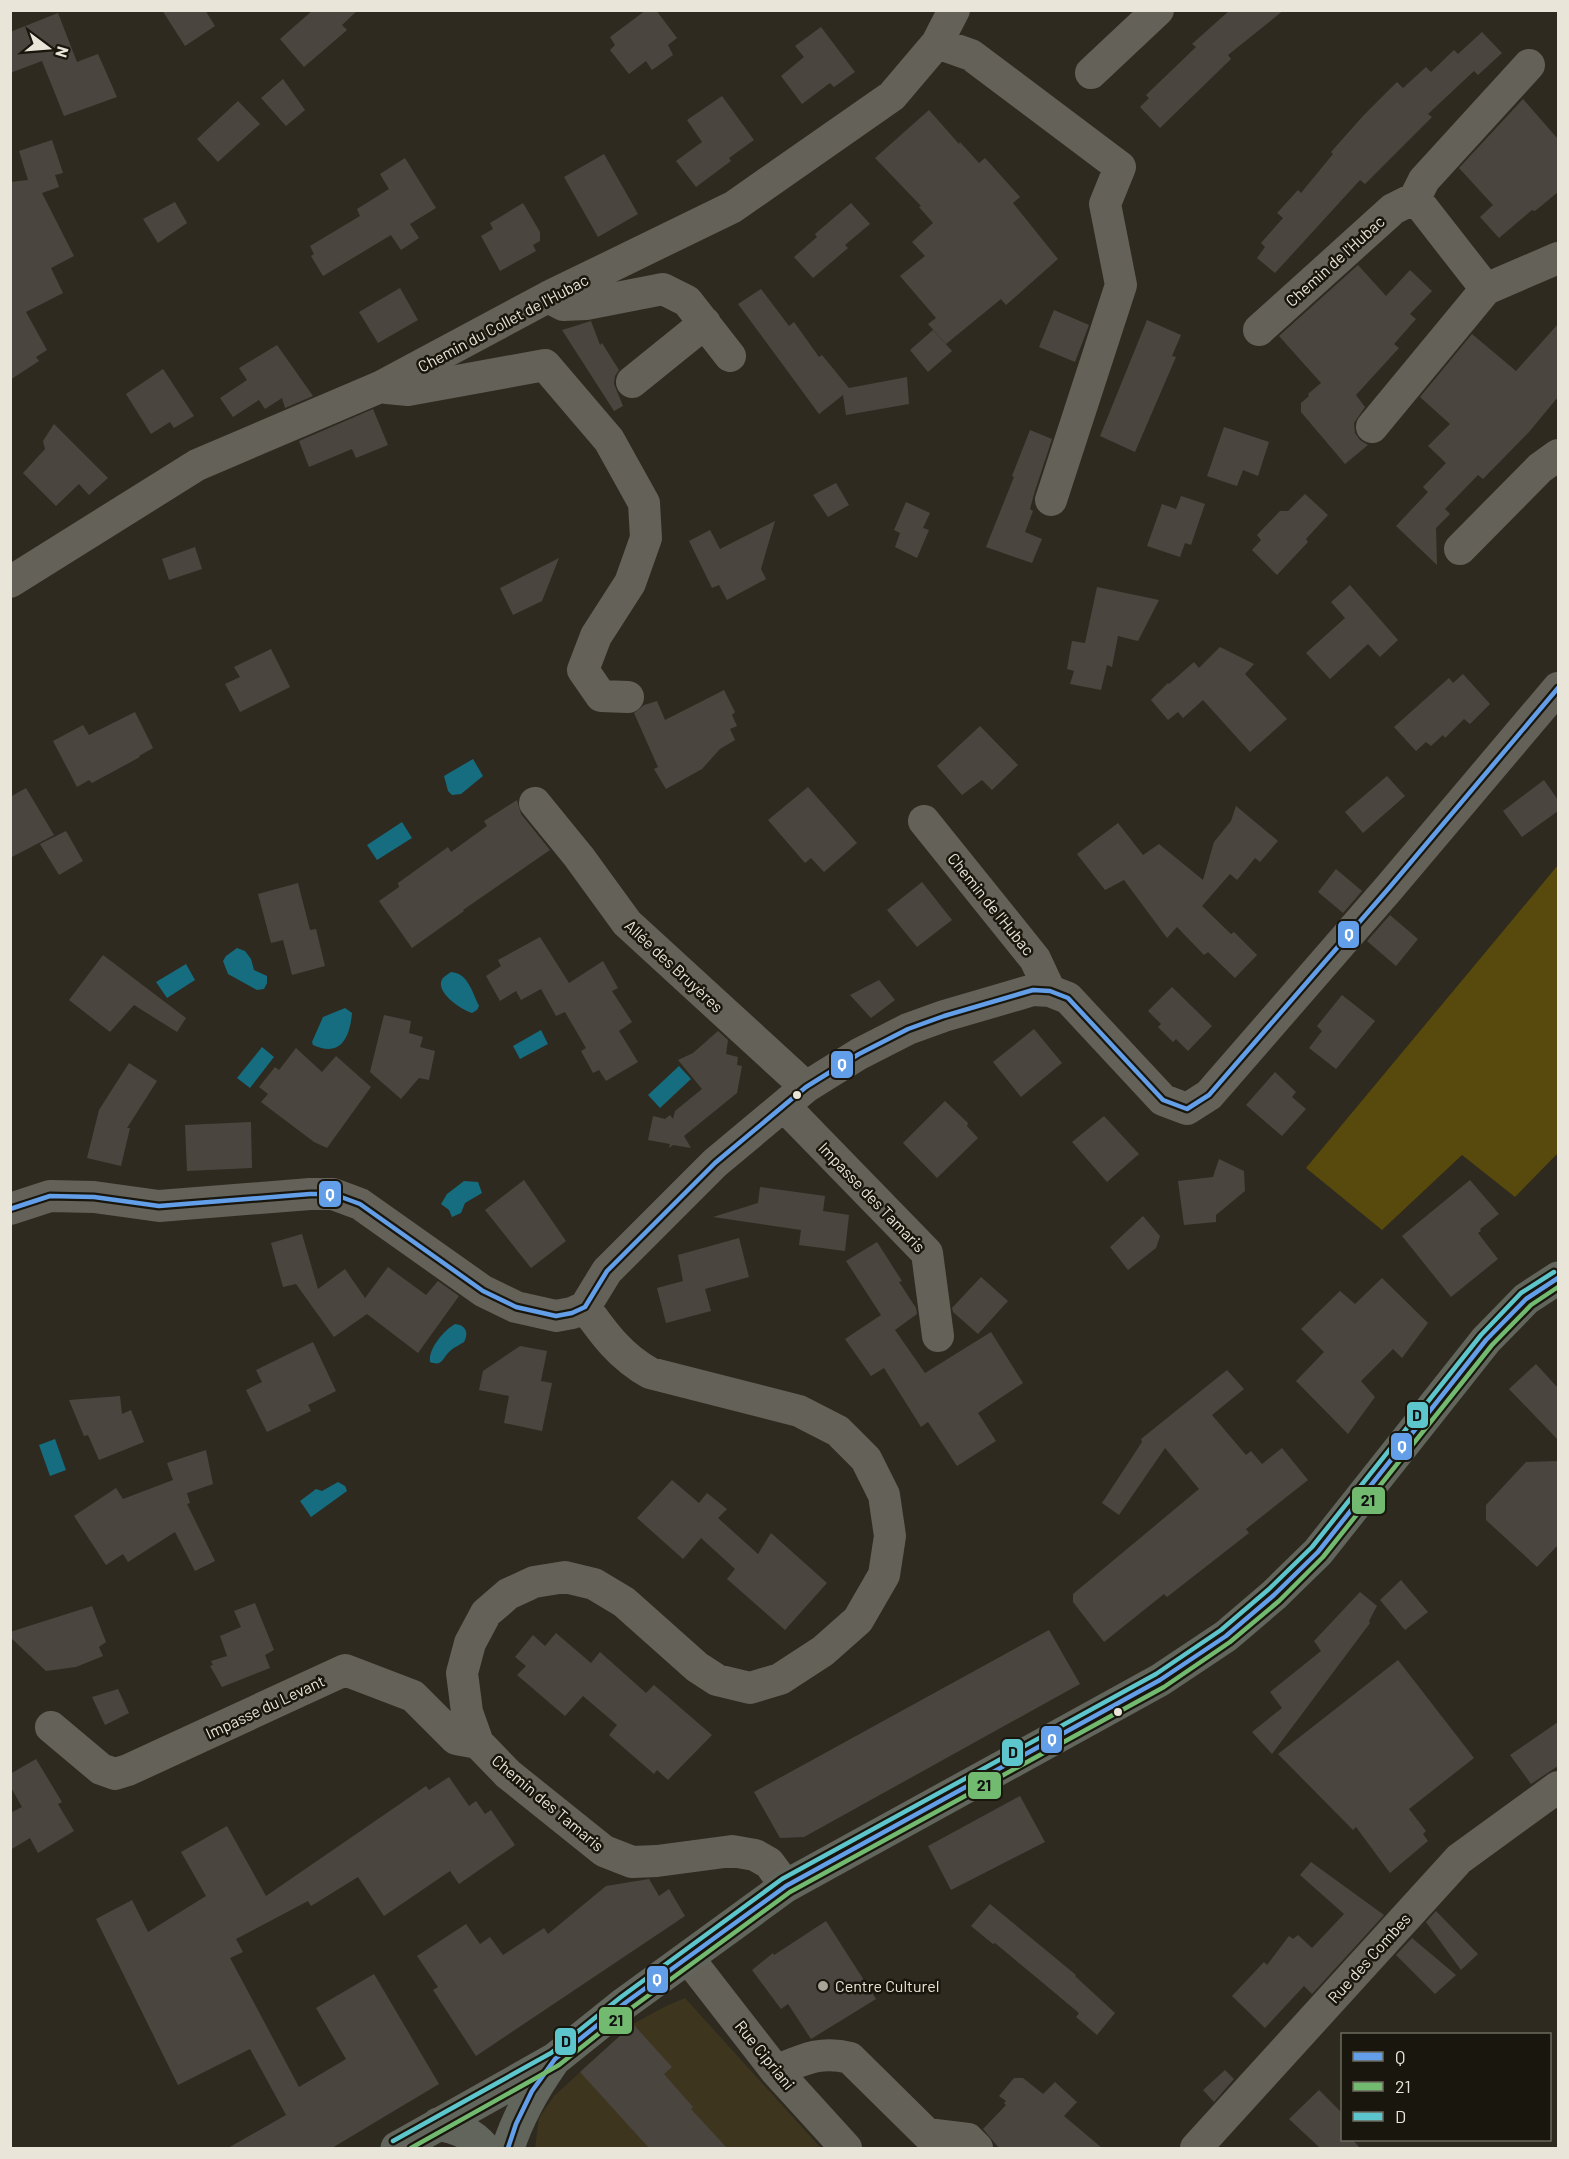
<svg xmlns="http://www.w3.org/2000/svg" width="1569" height="2159" font-family="Barlow,sans-serif">
  <style>
    .built { fill: #3d351d }
    .green { fill: #58490c }
    .water { fill: #156d7f }
    .building { fill: #4b4540 }
    .lines { fill: none; stroke-linecap: round; stroke-linejoin: round }
    .minor { stroke: #646159; stroke-width: 32 }
    .secondary { stroke: #62655c; stroke-width: 33 }
    .bus-1-casing { stroke: #19160d; stroke-width: 9 }
    .bus-2-casing { stroke: #19160d; stroke-width: 9 }
    .bus-3-casing { stroke: #19160d; stroke-width: 9 }
    .bus-1 { stroke: #639ee8; stroke-width: 4.5 }
    .bus-2 { stroke: #72ba6f; stroke-width: 4.5 }
    .bus-3 { stroke: #5dc6cc; stroke-width: 4.5 }
    .bus-dot { fill: #e9e5d9; stroke: #19160d; stroke-width: 2 }
    .poi-dot { fill: #a8a498; stroke: #19160d; stroke-width: 2 }
    .labels { text-anchor: middle; stroke-width: 5; stroke-linejoin: round; paint-order: stroke }
    .street-label { font-size: 16px; fill: #e9e5d9; stroke: #19160d }
    .poi-label { font-size: 16px; fill: #e9e5d9; stroke: #19160d; text-anchor: start }
    .line-badge { stroke: #19160d; stroke-width: 2 }
    .badge-label { font-size: 16px; text-anchor: middle; font-weight: bold; fill: #fff }
    .pale-badge-label { font-size: 16px; text-anchor: middle; font-weight: bold; fill: #111 }
  </style>
  <rect width="100%" height="100%" fill="#2e2a20"/>
  <path class="built" d="M685 1998 821 2148H535L539 2118 554 2096 633 2024 666 2006Z"/>
  <path class="green" d="M1558 865V1153L1515 1197 1462 1155 1382 1230 1306 1168Z"/>
  <path class="water" d="M473 759 483 776 461 794 452 795 448 791 444 776Z
    M402 822 412 838 377 860 367 845Z
    M237 948 245 951 251 959 254 970 267 976V983L264 989 257 990 228 974 223 961 226 956Z
    M186 964 195 980 167 998 156 982Z
    M451 972C468 973 472 992 479 1006L477 1010 472 1013C461 1010 433 991 443 978 445 976 448 974 451 972Z
    M345 1008 352 1013C350 1037 341 1058 313 1045L312 1042 323 1017Z
    M541 1030 548 1044 520 1059 513 1046Z
    M262 1047 274 1057 250 1088 237 1078Z
    M679 1066 691 1079 660 1108 648 1095Z
    M464 1181 478 1182 482 1193 465 1203 461 1213 452 1217 449 1210 441 1204 447 1194Z
    M455 1324C466 1325 469 1333 464 1342 460 1345 454 1347 450 1351 442 1358 443 1367 430 1362 428 1349 444 1330 455 1324Z
    M55 1439 66 1470 50 1476 39 1445Z
    M338 1482 345 1486 347 1491 311 1517 300 1501 316 1489 322 1491Z"/>
  <path class="building" d="M162 10H205L215 26 185 46Z
    M313 10H358L342 25 347 30 304 67 280 39Z
    M646 10H656L677 38 668 45 673 55 652 70 646 61 629 74 610 50 615 45 610 37Z
    M1230 10H1284L1228 55 1231 59 1160 128 1140 107 1149 98 1146 95 1196 47 1192 44Z
    M58 13 77 62 98 54 117 97 64 116 42 61 10 73V32Z
    M821 27 855 72 834 87 830 83 802 104 781 76 804 57 795 46Z
    M1482 32 1502 53 1478 75 1474 71 1428 114 1432 117 1365 184 1360 180 1275 273 1257 258 1265 247 1261 243 1283 218 1277 213 1298 190 1301 193 1333 154 1331 152 1363 116 1397 82 1403 88 1426 67 1431 72 1454 50 1458 54Z
    M283 79 305 110 286 126 261 98Z
    M722 96 754 140 729 158 731 161 696 187 676 161 702 142 687 120Z
    M1523 99 1558 139V192L1535 211 1532 210 1499 238 1480 217 1493 205 1459 168Z
    M238 101 260 124 218 162 197 139Z
    M929 110 959 144 960 142 979 163 985 158 1020 197 1013 203 1058 259 1006 305 1001 299 946 344 928 324 936 318 900 276 925 256 912 242 933 223 919 207 921 206 875 158Z
    M52 140 63 173 55 175 59 187 42 193 74 256 51 268 63 293 26 312 47 350 36 357 39 361 10 380V182L28 180 19 151Z
    M604 154 638 214 598 237 564 177Z
    M405 158 436 208 410 224 419 238 401 250 391 235 323 276 311 256 314 254 310 246 360 216 357 209 389 189 380 174Z
    M175 202 187 223 158 243 143 219Z
    M523 203 540 232V241L533 245 536 251 500 271 481 236 493 229 490 223Z
    M851 203 870 224 845 245 848 248 813 278 794 257 817 237 815 234Z
    M1358 265 1386 296 1410 270 1432 291 1410 314 1416 319 1394 344 1399 348 1356 395 1365 407 1354 423 1355 433 1360 440 1368 445 1345 464 1301 412V403L1309 396 1308 394 1321 383 1279 336Z
    M400 288 418 320 378 343 359 312Z
    M761 289 789 326 794 322 819 357 822 355 849 388 907 377 909 404 846 415 843 395 819 414 738 304Z
    M1054 310 1089 325 1075 362 1039 347Z
    M1147 320 1181 335 1172 356 1176 357 1135 452 1100 436Z
    M591 321 600 345 602 343 619 370 615 376 614 384 623 406 614 411 562 330Z
    M1558 324V397L1529 432 1483 479 1478 475 1445 509 1450 514 1436 528 1437 565 1396 526 1428 492 1423 487 1446 463 1428 446 1450 424 1420 397 1472 334 1516 371Z
    M933 330 952 351 928 372 910 350Z
    M277 345 313 396 285 408 282 398 265 409 259 400 233 417 220 398 247 380 239 368Z
    M163 369 194 416 174 428 170 422 151 434 126 394Z
    M373 409 388 445 356 458 352 449 309 467 299 441Z
    M54 424 108 478 89 495 79 484 56 506 23 473 45 449 43 441Z
    M1224 427 1269 442 1258 476 1243 470 1237 486 1207 476Z
    M1030 430 1052 439 1034 494 1030 509 1033 511 1025 532 1042 539 1032 563 986 547 1014 477 1012 476Z
    M836 483 849 505 828 517 813 495Z
    M1305 494 1328 515 1306 539 1308 542 1277 575 1252 550 1261 540 1257 535 1280 511H1288Z
    M1181 496 1205 504 1191 545 1185 543 1180 557 1147 546 1162 504 1176 509Z
    M906 502 930 513 923 528 929 530 917 558 895 547 900 533 894 530Z
    M775 521 761 569 766 579 727 600 719 585 712 588 689 541 710 530 720 549Z
    M195 547 202 569 169 580 162 559Z
    M559 558 542 601 513 615 500 588Z
    M1350 585 1398 640 1380 657 1368 644 1330 679 1306 653 1345 618 1331 602Z
    M1097 587 1159 600 1138 641 1118 636 1112 667 1107 665 1101 690 1070 684 1074 671 1067 669 1072 641 1085 643Z
    M1220 647 1254 664 1245 674 1287 719 1250 752 1203 700 1183 718 1178 712 1168 720 1151 700 1168 683 1169 684 1194 662 1199 668Z
    M271 649 290 687 240 712 225 684 240 677 234 667Z
    M1463 674 1490 704 1470 724 1464 719 1445 738 1443 735 1431 746 1426 742 1416 751 1394 727 1449 678 1453 683Z
    M724 690 735 712 732 715 737 726 730 729 735 740 720 749 702 769 666 789 654 769 658 767 634 713 644 705 657 701 665 720Z
    M135 712 153 748 139 756 140 757 92 783 89 780 77 787 53 741 83 725 89 735Z
    M980 726 1018 765 992 790 982 780 962 795 937 766Z
    M1387 776 1405 796 1363 833 1345 812Z
    M1544 780 1558 800V811L1522 837 1503 811Z
    M808 787 857 843 824 872 811 858 805 863 768 820Z
    M26 788 54 835 10 858V797Z
    M517 800 521 814 550 850 463 910 464 911 412 948 379 901 399 887 398 883 448 847 451 852 487 826 484 821Z
    M1236 806 1278 841 1260 862 1255 858 1237 880 1230 874 1202 906 1231 934 1234 932 1257 955 1235 978 1208 952 1204 955 1177 927 1167 938 1124 880 1105 890 1077 854 1118 823 1143 855 1159 844 1203 880 1214 842 1231 821Z
    M66 831 83 861 59 875 40 844Z
    M1336 869 1362 891 1343 913 1318 892Z
    M922 882 952 920 917 947 887 910Z
    M298 883 310 930 316 929 325 966 292 975 283 940 271 943 258 894Z
    M1390 915 1418 939 1396 966 1367 941Z
    M540 937 569 983 603 961 618 988 612 991 632 1022 619 1031 638 1062 606 1081 599 1070 593 1073 581 1051 586 1048 565 1012 556 1016 541 989 521 1000 516 991 500 1001 486 976 501 966 498 960Z
    M103 955 186 1018 177 1032 134 1005 110 1032 69 1000Z
    M879 980 895 1000 871 1018 850 995Z
    M1172 987 1212 1026 1188 1051 1176 1039 1173 1042 1158 1027 1161 1024 1148 1011Z
    M1342 995 1375 1021 1336 1069 1309 1048 1322 1031 1317 1026Z
    M384 1015 411 1021 409 1033 423 1037 420 1047 435 1051 429 1080 419 1078 401 1099 370 1072Z
    M1034 1029 1062 1063 1021 1097 993 1062Z
    M718 1031 728 1040 726 1054 738 1057 737 1065 742 1066 737 1093 684 1136 691 1148 673 1145 669 1148 670 1144 648 1140 653 1116 665 1119 670 1115 673 1119 675 1111 702 1089 678 1060 693 1053Z
    M296 1048 322 1072 336 1056 371 1087 327 1148 314 1142 261 1102 268 1094 259 1087 275 1067 279 1070Z
    M129 1063 157 1081 127 1128H130L121 1166 87 1158 99 1110Z
    M1275 1072 1296 1092 1292 1097 1306 1109 1282 1136 1246 1105Z
    M945 1101 968 1123 967 1126 978 1138 937 1178 903 1143Z
    M1104 1116 1139 1154 1107 1182 1072 1142Z
    M251 1122 252 1168 187 1171 185 1125Z
    M1219 1159 1244 1171 1245 1191 1216 1215V1222L1184 1225 1178 1181 1213 1177Z
    M524 1180 566 1241 531 1268 485 1210Z
    M1470 1180 1499 1214 1480 1229 1481 1231 1478 1233 1498 1259 1451 1297 1402 1236Z
    M760 1187 825 1196 823 1211 849 1215 845 1251 799 1245 801 1230 713 1217 758 1203Z
    M1143 1216 1160 1236 1156 1248 1128 1270 1110 1247Z
    M302 1234 318 1289 345 1269 365 1298 388 1267 426 1295 438 1281 459 1296 418 1353 367 1314 334 1337 296 1284 283 1287 271 1243Z
    M739 1238 749 1277 705 1289 711 1311 666 1323 657 1288 683 1281 678 1255Z
    M877 1242 902 1281 899 1282 916 1308 917 1314 895 1330 925 1373 991 1332 1023 1383 978 1413 996 1441 957 1466 928 1422 921 1427 884 1368 871 1376 845 1339 881 1315 846 1261Z
    M981 1277 1008 1301 978 1334 953 1312 952 1308Z
    M1382 1278 1428 1323 1402 1358 1393 1349 1361 1381 1375 1397 1348 1434 1296 1381 1324 1352 1301 1329 1340 1291 1355 1304Z
    M313 1342 336 1391 308 1405 311 1411 267 1432 246 1390 262 1382 256 1370Z
    M520 1346 547 1351 541 1381 552 1383 542 1431 504 1423 509 1396 479 1390 483 1371Z
    M1536 1364 1558 1388V1440L1509 1389Z
    M1227 1370 1244 1389 1212 1415 1246 1455 1251 1451 1262 1464 1282 1448 1308 1480 1246 1529 1249 1533 1167 1597 1164 1594 1104 1642 1073 1602V1594L1199 1489 1165 1448 1119 1515 1102 1503 1142 1442 1141 1439Z
    M120 1396 122 1414 131 1410 144 1442 99 1460 88 1435 84 1436 69 1400Z
    M206 1450 213 1484 187 1493 190 1503 187 1504 215 1561 195 1571 175 1532 128 1562 123 1554 106 1565 74 1516 116 1488 123 1499 173 1480 167 1463Z
    M1558 1461V1545L1537 1567 1486 1520V1505L1526 1462Z
    M672 1480 699 1503 707 1493 727 1509 718 1518 758 1554 771 1533 827 1583 785 1630 727 1579 735 1569 701 1538 683 1559 637 1518Z
    M1401 1580 1428 1612 1405 1630 1380 1600Z
    M1360 1592 1377 1606 1369 1621 1370 1623 1272 1754 1252 1732 1282 1708 1270 1692 1321 1651 1314 1641Z
    M255 1603 274 1650 265 1655 270 1668 222 1687 210 1666 213 1665 211 1661 227 1656 220 1636 241 1627 234 1611Z
    M92 1606 106 1642 99 1647 103 1656 76 1667 46 1671 10 1637V1632Z
    M1049 1630 1080 1684 804 1837 780 1838 754 1792Z
    M556 1633 591 1663 600 1652 646 1693 654 1685 712 1735 668 1780 657 1770 654 1774 609 1735 617 1725 583 1696 565 1716 517 1675 526 1666 515 1657 533 1635 545 1646Z
    M1398 1660 1474 1758 1409 1809 1426 1831 1423 1834 1428 1841 1390 1873 1356 1827 1353 1830 1278 1754Z
    M118 1689 129 1713 105 1725 92 1697Z
    M1558 1722V1766L1531 1784 1510 1755Z
    M36 1759 62 1802 58 1804 74 1831 38 1853 30 1838 10 1850V1813L22 1807 10 1786V1774Z
    M449 1777 469 1806 476 1801 485 1814 491 1810 515 1845 459 1884 450 1871 384 1916 358 1877 311 1906 308 1901 236 1939 243 1952 230 1958 299 2087 346 2059 316 2008 374 1974 439 2084 332 2148H228L286 2115 250 2049 178 2085 96 1919 132 1900 148 1932 206 1896 181 1852 227 1826 266 1896 426 1786 429 1790Z
    M1020 1796 1045 1842 951 1890 928 1846Z
    M1311 1862 1384 1915 1312 1994 1304 1986 1265 2028 1232 1996 1264 1962 1267 1965 1289 1936 1293 1939 1298 1935 1312 1948 1344 1914 1300 1875Z
    M649 1879 659 1896 669 1889 685 1916 476 2056 433 1990 438 1987 417 1956 466 1924 480 1944 490 1937 503 1955 544 1928 548 1934 606 1886Z
    M990 1904 1076 1975 1075 1976 1115 2013 1097 2035 1076 2017 1079 2013 995 1943 993 1944 971 1926Z
    M1436 1911 1478 1954 1461 1970 1426 1922Z
    M826 1921 876 1999 811 2039 788 2004 781 2009 752 1970 773 1953 774 1955Z
    M1412 1938 1456 1975 1435 1994 1396 1955Z
    M633 2024 672 2067 664 2074 693 2107 691 2109 727 2148H649L580 2072Z
    M1225 2070 1234 2079 1214 2102 1203 2090Z
    M1014 2078H1023L1043 2094 1055 2082 1077 2102 1064 2116 1102 2148H999L983 2129 1006 2105 1004 2103 1006 2101 999 2096Z
    M1319 2090 1342 2113V2139H1352L1360 2148H1320L1289 2119Z"/>
  <g class="lines">
    <path class="minor" d="M937 43 971 55 1120 167 1105 204 1121 285 1051 500
      M1091 73 1158 10
      M1486 289 1415 198 1424 180 1529 65
      M548 297 563 305 586 304 663 289 687 301 730 356
      M1259 330 1393 209 1415 198
      M632 382 705 323
      M387 388 408 390 545 365 609 440 644 503 646 538 630 583 596 636 583 670 601 696 628 697
      M1372 427 1486 289 1558 258
      M1460 549 1540 468 1558 455
      M10 582 197 465 380 387 548 297 733 207 892 96 937 43 954 10
      M535 803 579 857 627 923 806 1087
      M924 821 1035 959 1050 991
      M784 1106 927 1253 938 1336
      M10 1209 50 1196 94 1197 159 1206 310 1194H333L360 1204 483 1291 516 1307 556 1316 572 1313 585 1307 607 1271 715 1163 806 1087 859 1054 908 1029 944 1016 1033 990 1050 991 1068 998 1163 1100 1187 1109 1209 1095 1389 888 1558 688
      M585 1307C604 1334 621 1357 650 1373L799 1411 838 1431 866 1459 884 1495 890 1536 884 1575 858 1620 823 1651 780 1679 750 1688 717 1680 697 1667 624 1602 594 1584 565 1577 534 1582 508 1594 486 1613 470 1643 462 1673 467 1712 478 1743 508 1774 604 1851 632 1862 657 1861 732 1851 755 1855 769 1863 786 1886
      M51 1727 101 1769 115 1774 128 1770 345 1670 413 1696 456 1739 478 1743
      M689 1959 776 2071 846 2148
      M776 2071C802 2060 821 2050 850 2058L927 2134 968 2139 977 2148
      M1196 2148 1459 1859 1558 1787"/>
    <path class="secondary" d="M438 2124C458 2128 471 2133 484 2148
      M397 2148 555 2059 625 2003 786 1886 1160 1680 1226 1636 1274 1595 1318 1552 1486 1340 1526 1299 1558 1278
      M508 2148C518 2117 533 2090 552 2063"/>
    <g class="bus-1-casing">
      <path id="bus-1" d="M10 1209 50 1196 94 1197 159 1206 310 1194H333L360 1204 483 1291 516 1307 556 1316 572 1313 585 1307 607 1271 715 1163 806 1087 859 1054 908 1029 944 1016 1033 990 1050 991 1068 998 1163 1100 1187 1109 1209 1095 1389 888 1558 688
        M508 2148 516 2124 532 2091 555 2059 625 2003 786 1886 1160 1680 1226 1636 1274 1595 1318 1552 1486 1340 1526 1299 1558 1278"/>
    </g>
    <g class="bus-2-casing">
      <path id="bus-2" d="M411 2148 559 2065 630 2009 790 1892 1164 1687 1230 1642 1279 1601 1323 1557 1492 1345 1531 1305 1558 1287"/>
    </g>
    <g class="bus-3-casing">
      <path id="bus-3" d="M393 2141 551 2053 621 1997 782 1879 1156 1674 1221 1630 1269 1589 1312 1547 1481 1335 1521 1293 1554 1272"/>
    </g>
    <use href="#bus-1" class="bus-1"/>
    <use href="#bus-2" class="bus-2"/>
    <use href="#bus-3" class="bus-3"/>
  </g>
  <g class="bus-dot">
    <circle cx="797" cy="1095" r="5"/>
    <circle cx="1118" cy="1712" r="5"/>
  </g>
  <circle class="poi-dot" cx="823" cy="1986" r="6"/>
  <g class="labels">
    <g class="street-label">
      <text transform="translate(1335 261) rotate(-42)" y="6">Chemin de l'Hubac</text>
      <text transform="translate(503 323) rotate(-28)" y="6">Chemin du Collet de l'Hubac</text>
      <text transform="translate(991 904) rotate(51)" y="6">Chemin de l'Hubac</text>
      <text transform="translate(674 966) rotate(43)" y="6">Allée des Bruyères</text>
      <text transform="translate(872 1197) rotate(46)" y="6">Impasse des Tamaris</text>
      <text transform="translate(265 1707) rotate(-25)" y="6">Impasse du Levant</text>
      <text transform="translate(548 1803) rotate(40)" y="6">Chemin des Tamaris</text>
      <text transform="translate(1369 1958) rotate(-48)" y="6">Rue des Combes</text>
      <text transform="translate(765 2055) rotate(51)" y="6">Rue Cipriani</text>
    </g>
    <g class="poi-label">
      <text x="835" y="1992">Centre Culturel</text>
    </g>
  </g>
  <g class="line-badge">
    <rect x="1337" y="920" width="23" height="29" rx="6" fill="#639ee8"/>
    <rect x="830" y="1050" width="24" height="29" rx="6" fill="#639ee8"/>
    <rect x="318" y="1180" width="24" height="28" rx="6" fill="#639ee8"/>
    <rect x="1406" y="1401" width="23" height="28" rx="6" fill="#5dc6cc"/>
    <rect x="1390" y="1432" width="23" height="29" rx="6" fill="#639ee8"/>
    <rect x="1351" y="1486" width="35" height="29" rx="6" fill="#72ba6f"/>
    <rect x="1040" y="1725" width="23" height="29" rx="6" fill="#639ee8"/>
    <rect x="1001" y="1738" width="23" height="29" rx="6" fill="#5dc6cc"/>
    <rect x="967" y="1771" width="35" height="29" rx="6" fill="#72ba6f"/>
    <rect x="646" y="1965" width="23" height="29" rx="6" fill="#639ee8"/>
    <rect x="598" y="2006" width="35" height="29" rx="6" fill="#72ba6f"/>
    <rect x="554" y="2027" width="23" height="29" rx="6" fill="#5dc6cc"/>
  </g>
  <g class="badge-label">
    <text x="1349" y="940">Q</text>
    <text x="842" y="1070">Q</text>
    <text x="330" y="1200">Q</text>
    <text x="1402" y="1452">Q</text>
    <text x="1052" y="1745">Q</text>
    <text x="657" y="1985">Q</text>
  </g>
  <g class="pale-badge-label">
    <text x="1417" y="1421">D</text>
    <text x="1368" y="1506">21</text>
    <text x="1013" y="1758">D</text>
    <text x="984" y="1791">21</text>
    <text x="616" y="2026">21</text>
    <text x="566" y="2047">D</text>
  </g>
  <rect width="1569" height="2159" fill="none" stroke="#e9e5d9" stroke-width="24"/>
  <rect x="1341" y="2033" width="210" height="108" fill="#19160d" stroke="#6c695f" stroke-width="1.5"/>
  <rect x="1353" y="2052" width="30" height="9" fill="#639ee8" stroke="#6c695f" stroke-width="1.5"/>
  <text x="1395" y="2063" font-size="18" fill="#e9e5d9">Q</text>
  <rect x="1353" y="2082" width="30" height="9" fill="#72ba6f" stroke="#6c695f" stroke-width="1.5"/>
  <text x="1395" y="2093" font-size="18" fill="#e9e5d9">21</text>
  <rect x="1353" y="2112" width="30" height="9" fill="#5dc6cc" stroke="#6c695f" stroke-width="1.5"/>
  <text x="1395" y="2123" font-size="18" fill="#e9e5d9">D</text>
  <g transform="translate(48 48) rotate(106)" stroke="#19160d" stroke-width="4.5" paint-order="stroke">
  <path d="M0-4.5L10 22L0 15L-10 22Z" fill="#e9e5d9"/>
  <text y="-9" font-size="16" font-weight="bold" text-anchor="middle" fill="#e9e5d9">N</text>
  </g>
</svg>
